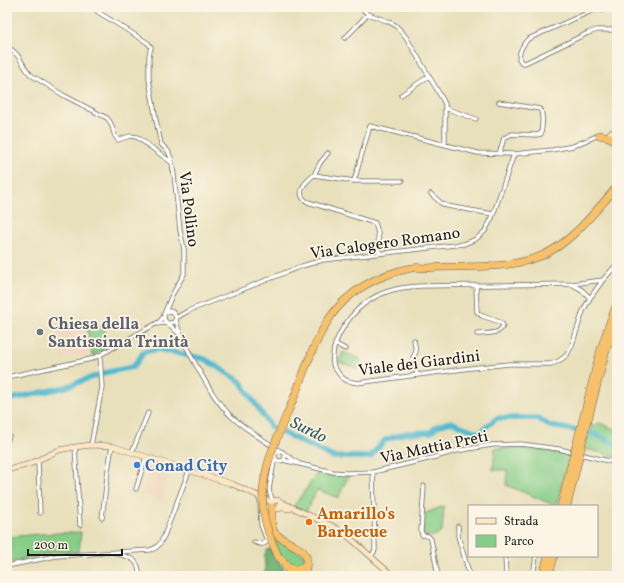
<svg xmlns="http://www.w3.org/2000/svg" width="624" height="583" font-family="Vollkorn,serif">
  <style>
    .built { fill: #f0d6bc }
    .green { fill: #86cd88; stroke: #517452 }
    .forest { fill: #6cb074; stroke: #446648 }
    .lines { fill: none; stroke-linecap: round; stroke-linejoin: round }
    .river { stroke: #52bacf; stroke-width: 5.5 }
    .street-casing { stroke: #636154; stroke-width: 5 }
    .secondary-casing { stroke: #636154; stroke-width: 6 }
    .highway-casing { stroke: #636154; stroke-width: 8 }
    .street { stroke: #fff; stroke-width: 3.5 }
    .secondary { stroke: #fce6c4; stroke-width: 5 }
    .highway { stroke: #f7c06b; stroke-width: 7 }
    .highway-bridge-casing { stroke: #636154; stroke-width: 8; stroke-linecap: butt }
    .highway-bridge { stroke: #f7c06b; stroke-width: 7 }
    .worship-dot { fill: #6b7280; stroke: #fcf5e5; stroke-width: 1.5 }
    .shop-dot { fill: #3f7fe0; stroke: #fcf5e5; stroke-width: 1.5 }
    .food-dot { fill: #e8710a; stroke: #fcf5e5; stroke-width: 1.5 }
    .labels { text-anchor: middle; stroke-width: 3.5; stroke-linejoin: round; paint-order: stroke }
    .street-label { font-size: 16px; fill: #1c1c1c; stroke: #fcf5e5 }
    .worship-label { font-size: 16px; font-weight: bold; fill: #5b616d; stroke: #fcf5e5; text-anchor: start }
    .shop-label { font-size: 16px; font-weight: bold; fill: #366cbe; stroke: #fcf5e5; text-anchor: start }
    .food-label { font-size: 16px; font-weight: bold; fill: #c56008; stroke: #fcf5e5; text-anchor: start }
    .water-label { font-size: 17px; font-style: italic; fill: #325b64; stroke: #fcf5e5 }
  </style>
  <rect width="100%" height="100%" fill="#fcf5e5"/>
  <filter id="ink" filterUnits="userSpaceOnUse"><feTurbulence type="fractalNoise" baseFrequency=".025" numOctaves="2"/><feDisplacementMap in="SourceGraphic" scale="8" xChannelSelector="R" yChannelSelector="G"/><feConvolveMatrix kernelMatrix="1 2 1 2 8 2 1 2 1" color-interpolation-filters="sRGB"/></filter>
  <filter id="wash" filterUnits="userSpaceOnUse"><feTurbulence type="fractalNoise" baseFrequency=".012" numOctaves="4" result="noise"/><feDisplacementMap in="SourceGraphic" scale="16" xChannelSelector="R" yChannelSelector="G"/><feGaussianBlur stdDeviation="0.9" result="paint"/><feColorMatrix in="noise" values="0 0 0 0 0 0 0 0 0 0 0 0 0 0 0 0 0 1.4 0 .05"/><feComposite in="paint" operator="in"/></filter>
  <g filter="url(#wash)">
    <rect width="100%" height="100%" fill="#e8e0bb"/>
    <path class="built" d="M86 318 91 354 61 358 56 322Z
      M149 468 170 475 162 501 141 494Z"/>
    <path class="green" d="M104 326 107 348 92 356 87 328Z
      M343 352 361 359 358 369 339 362Z
      M600 423 617 430V458L603 453 584 449 591 426Z
      M495 448H529L570 455 556 506 506 485 507 470H493Z
      M318 472 332 475H349L338 498 317 490 306 512 293 507Z
      M444 506 442 532 432 537 422 534 423 514Z
      M81 532 79 552H55L7 563V537L40 534Z
      M273 536 280 542 303 554 305 561 294 568 281 556Z"/>
    <path class="forest" d="M268 549H272L279 562 289 576H264C264 574 265 571 265 569 265 561 262 556 268 549Z"/>
    <g class="lines">
      <path class="river" d="M7 400 66 387 84 380 108 372 133 367 144 352 158 349 205 359 240 381 271 427 333 457H370L385 440 406 433 431 432 437 426 451 422 479 433 497 418H537L550 426 592 433 617 445"/>
    </g>
  </g>
  <g filter="url(#ink)">
    <g class="lines">
      <g class="street-casing">
        <path id="street" d="M360 7 368 14 387 21 395 25 400 30 406 37 443 100 445 104V145
          M617 8 594 10 528 39C523 44 519 52 519 59L522 63H525L588 33 597 30H617
          M98 12 148 43 151 47 149 56V79L156 120 161 144 168 151 171 158 174 175 180 230 184 249V274L172 295 164 314
          M345 38 353 30 368 14
          M7 47C20 53 22 66 31 75L63 95 107 118C115 126 111 133 118 140L130 136 137 137 171 162
          M401 95 429 76
          M445 108 476 119
          M499 154 504 138 512 134 536 135 541 134C542 126 544 116 540 109L499 102
          M314 175 320 163 328 153
          M354 181 370 126 478 153 514 154 552 150 573 146 599 135
          M431 194 441 203 447 206 493 214
          M379 253 378 233 375 223 308 202C306 201 304 200 303 198 297 189 308 180 314 175L354 181H402
          M603 280 572 284 421 286C404 287 389 289 373 298 353 309 330 339 333 363 333 366 335 369 337 371 339 375 344 380 348 381 351 382 354 382 357 383L471 368 509 364H551L559 361 567 355 572 345 583 311 590 298 603 280 617 264
          M476 285 477 312 482 316 500 322 503 325C501 335 486 333 477 334
          M573 285 582 290 590 298
          M176 318 188 311 302 266 323 260 464 244 476 239 485 231 492 218 514 154
          M176 319C178 333 185 344 191 356 203 377 214 400 232 417 246 430 264 440 280 451
          M158 324C163 322 169 325 174 322L176 318C175 314 173 311 169 311L164 314V319L167 323
          M169 324 178 333
          M414 340 416 352 413 357 415 369 418 375
          M336 344 345 349
          M7 377 91 359 100 355 159 322 164 316
          M7 442 9 436
          M91 445 102 387 100 355
          M75 447 80 525
          M275 456a5 5 0 1 1 10 0a5 5 0 1 1-10 0Z
          M132 452 148 413
          M285 454 298 463
          M283 460 333 472 347 473 373 472 432 458 456 451 492 445 521 444 559 449 617 463
          M38 461 40 513
          M424 486 421 531 422 535 428 536 431 539 438 576
          M136 489 146 457
          M273 501 270 494 269 489 275 457
          M102 518 108 470 112 446
          M458 526V536L470 576
          M254 542C259 544 264 546 267 541L261 525 260 501 257 495
          M117 554C131 557 140 560 139 576
          M505 556 506 576
          M371 557 375 550V545L373 472
          M7 566 56 556 150 550C158 548 160 544 164 536L189 471
          M533 576 536 556"/>
      </g>
      <g class="secondary-casing">
        <path id="secondary" d="M610 133 617 130
          M7 470 30 464 59 450 75 447 91 445 112 446 232 484 272 502
          M281 502 336 528 350 538 393 576
          M280 508 281 504 280 501 276 500 272 502C268 513 277 508 283 508 284 508 289 509 290 509"/>
      </g>
      <g class="highway-casing">
        <path id="highway" d="M599 135 609 137 617 142
          M293 400C304 373 313 344 329 319 347 291 379 274 412 268 416 267 422 268 427 268 437 267 447 267 457 267 487 266 513 267 541 256 573 242 594 212 617 187
          M583 419C593 380 601 341 617 304
          M588 420 605 354 617 319
          M561 506 572 461
          M567 506 578 462
          M272 507C270 534 272 533 295 546 299 548 303 550 305 554 309 560 305 569 305 576
          M278 556C287 565 294 576 306 564
          M285 566 293 576
          M543 576 548 556
          M549 576 554 556"/>
      </g>
      <use href="#street" class="street"/>
      <use href="#secondary" class="secondary"/>
      <use href="#highway" class="highway"/>
      <g class="highway-bridge-casing">
        <path id="highway-bridge" d="M572 461 583 419
          M578 462 587 420
          M278 556C272 543 266 529 264 515 257 475 278 436 293 400"/>
      </g>
      <use href="#highway-bridge" class="highway-bridge"/>
    </g>
  </g>
  <circle class="worship-dot" cx="40" cy="332" r="4"/>
  <circle class="shop-dot" cx="137" cy="465" r="4"/>
  <circle class="food-dot" cx="309" cy="522" r="4"/>
  <g class="labels">
    <g class="street-label">
      <text transform="translate(190 209) rotate(83)" y="6">Via Pollino</text>
      <text transform="translate(385 242) rotate(-8)" y="6">Via Calogero Romano</text>
      <text transform="translate(419 362) rotate(-7)" y="6">Viale dei Giardini</text>
      <text transform="translate(434 446) rotate(-12)" y="6">Via Mattia Preti</text>
    </g>
    <g class="worship-label">
      <text x="48" y="329">Chiesa della<tspan x="48" dy="18">Santissima Trinità</tspan></text>
    </g>
    <g class="shop-label">
      <text x="145" y="471">Conad City</text>
    </g>
    <g class="food-label">
      <text x="317" y="519">Amarillo's<tspan x="317" dy="18">Barbecue</tspan></text>
    </g>
    <g class="water-label">
      <text transform="translate(309 429) rotate(26)" y="6">Surdo</text>
    </g>
  </g>
  <rect width="624" height="583" fill="none" stroke="#fcf5e5" stroke-width="24"/>
  <rect x="468" y="505" width="130" height="52" fill="#fcf5e5" stroke="#a29e95"/>
  <rect x="476" y="518" width="20" height="6" fill="#fce6c4" stroke="#a29e95"/>
  <text x="504" y="525" font-size="12" fill="#1c1c1c">Strada</text>
  <rect x="476" y="535" width="20" height="12" fill="#86cd88" stroke="#a29e95"/>
  <text x="504" y="545" font-size="12" fill="#1c1c1c">Parco</text>
  <path d="M28 549v6h94v-6" fill="none" stroke="#1c1c1c" stroke-width="2"/>
  <text x="34" y="549" font-size="12" fill="#1c1c1c" stroke="#fcf5e5" stroke-width="3" paint-order="stroke">200 m</text>
</svg>
